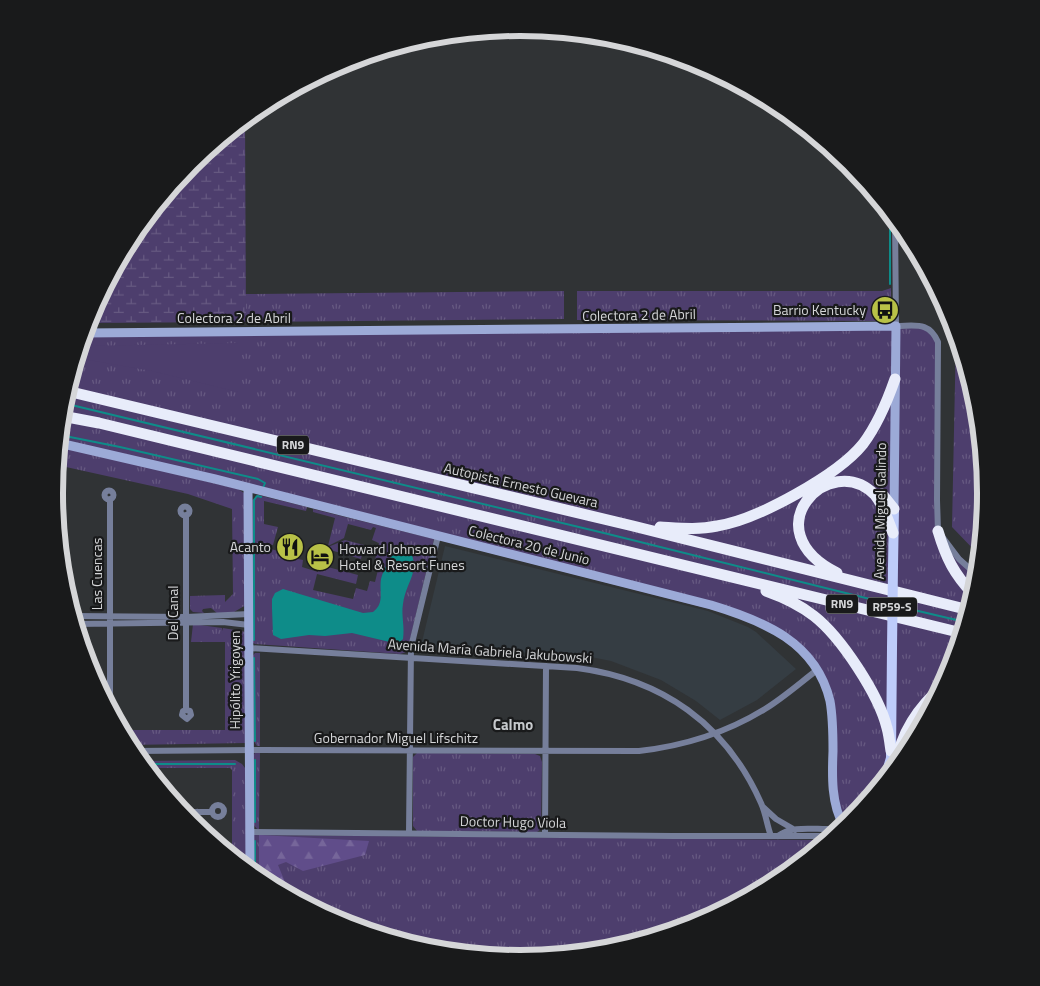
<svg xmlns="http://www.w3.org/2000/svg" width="1040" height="986" font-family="'Titillium Web',sans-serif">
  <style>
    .built { fill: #353d43 }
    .grass { fill: url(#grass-tufts) }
    .forest { fill: url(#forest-firs) }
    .wetland { fill: url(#wetland-marsh) }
    .pitch { fill: #4d3e6d }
    .water { fill: #0e8c89 }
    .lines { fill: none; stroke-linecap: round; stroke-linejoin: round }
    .stream { stroke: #0e8c89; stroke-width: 2 }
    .street { stroke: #767f9b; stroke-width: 6 }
    .secondary { stroke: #9caad7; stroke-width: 9 }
    .primary { stroke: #beccfa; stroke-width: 10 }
    .highway { stroke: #e8ecfa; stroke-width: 11 }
    .primary-bridge { stroke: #beccfa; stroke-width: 10 }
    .labels { text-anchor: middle; stroke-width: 4.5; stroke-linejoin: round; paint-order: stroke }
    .shield { fill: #191a1b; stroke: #9d9e9f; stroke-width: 1 }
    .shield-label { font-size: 12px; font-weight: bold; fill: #d5d6d8 }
    .poi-label { font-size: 14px; fill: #d5d6d8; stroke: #191a1b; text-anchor: end }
    .street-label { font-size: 14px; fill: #d5d6d8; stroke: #191a1b }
    .neighbourhood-label { font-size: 15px; font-weight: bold; fill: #c6c9cc; stroke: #191a1b }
    .rim { fill: none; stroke: #d5d6d8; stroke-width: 6 }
  </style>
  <defs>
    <pattern id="grass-tufts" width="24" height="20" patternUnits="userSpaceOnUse" patternTransform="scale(1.25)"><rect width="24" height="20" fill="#4d3e6d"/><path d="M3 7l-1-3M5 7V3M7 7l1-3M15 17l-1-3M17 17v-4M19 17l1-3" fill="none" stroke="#665981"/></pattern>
    <pattern id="forest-firs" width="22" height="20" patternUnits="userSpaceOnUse" patternTransform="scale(1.25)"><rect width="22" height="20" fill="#604d8a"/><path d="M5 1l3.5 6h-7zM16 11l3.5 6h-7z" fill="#76669a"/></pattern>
    <pattern id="wetland-marsh" width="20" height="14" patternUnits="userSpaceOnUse" patternTransform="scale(1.25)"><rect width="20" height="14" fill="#4d3e6d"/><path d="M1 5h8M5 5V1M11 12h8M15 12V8" fill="none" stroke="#665981"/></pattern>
  </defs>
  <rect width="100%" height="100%" fill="#303335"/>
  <path class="built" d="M445 546 708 611 748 627 756 632 796 669 757 700 720 720 696 701 661 680 611 661 591 657 516 652 420 650Z"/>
  <path class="grass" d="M891 288V306L889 309 885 306 881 311 885 314 881 321 577 320V291H882Z
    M564 291V319L246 322 245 294Z
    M919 326 935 335 938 531 977 575 976 584 950 671 907 752 844 826 838 811 832 715 812 662 757 621 59 443 64 402 84 333Z
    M956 335 977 402 985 493 979 555 952 527Z
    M59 446 238 489 244 493 246 605 234 612 218 614 211 608 203 609 202 611 204 613 193 612 190 609V596L225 595V602L233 594 232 509 188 494 57 465Z
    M258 495 307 507 306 511 264 501V524L278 527 273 545 260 544 259 548 271 549 288 554V557L303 560 302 567 318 572 320 565 358 575 356 584 317 574 313 590 353 599 356 588 367 591 370 581 375 582 379 566 374 564 379 543 372 540 376 528 373 527 371 530 348 524 344 538 328 546 335 518 313 512V509L434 539 407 652 400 654 255 644 252 642 251 501Z
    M345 540 364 545 361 559 327 549 328 547Z
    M193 624 222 628V631L223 628 246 632 245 743 129 745 121 730H225V642H191Z
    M255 653H260V746H257L253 740 252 657Z
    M260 752 259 829H257L253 824V755L255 753Z
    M417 753 535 754 540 756 542 762 541 829 537 832 417 831 413 826V757Z
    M235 760 242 764 245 768 247 868 232 856V770L230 768H146L140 761Z
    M254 835 827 840 778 880 698 923 611 950 520 958 429 949 342 923 261 880 253 873Z"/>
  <path class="forest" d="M259 835 369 841 365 855 303 871 286 862 278 865 285 882 280 890 259 878Z"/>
  <path class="wetland" d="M245 119 246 322 87 323 90 315 133 234 191 164Z"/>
  <path class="pitch" d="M238 343V392L152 371 77 358 81 346Z"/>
  <path class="water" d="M403 544 409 547C421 574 407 578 403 604 401 615 405 627 403 639L398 644 352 633 325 636 309 635 281 639 273 635 272 608V599L275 593 283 589 363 613 373 612C385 603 379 592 381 579 384 567 392 556 397 546Z"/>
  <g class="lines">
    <path class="stream" d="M890 284V214
      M63 403 608 534 890 604
      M60 435 120 447 258 479 265 483 263 488
      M254 544V500L257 496 261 497
      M897 606 965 622
      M254 640V548
      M254 658 255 741
      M255 760V822
      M143 764H235
      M255 841V875"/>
    <path class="street" d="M895 219 896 326C915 326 929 321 938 342L937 500 938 531 959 559 977 575
      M104.5 495a4.5 4.5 0 1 1 9 0a4.5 4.5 0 1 1-9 0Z
      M110 499V708
      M180.5 511a4.5 4.5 0 1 1 9 0a4.5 4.5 0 1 1-9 0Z
      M186 515V710L183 711 182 715 187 719 191 715 190 711 186 710
      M73 616 186 617 249 614
      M76 624 223 622 249 625
      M249 648 577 668C662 679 726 724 761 803 766 814 767 826 771 836
      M111 711 113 712 114 716
      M133 751 259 750 639 751C684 746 726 733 765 709 783 698 800 683 817 670
      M212 811a6 6 0 1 1 12 0a6 6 0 1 1-12 0Z
      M763 807 776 819 795 830
      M182 812H212
      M188 819 197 812
      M250 832 672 836H833
      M409 833 411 647 438 536
      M545 835 546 666
      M778 836C795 823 822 832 842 828"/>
    <path class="secondary" d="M84 333 896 326 894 509
      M59 443 215 479 711 605C764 621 816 642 830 701 833 718 833 735 833 751 832 775 831 805 844 826
      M248 488 250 871"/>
    <path class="primary" d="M893 566 894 509
      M892 648 891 757 894 768
      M885 778 891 758"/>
    <path class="highway" d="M67 391 633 526 969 610
      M62 416 99 423 962 633
      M882 494 894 509
      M660 527C679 528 698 530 717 526 757 520 838 475 863 444 878 424 887 402 895 379
      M938 531C946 558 954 574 973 594
      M837 573C751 530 830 449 875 495 884 506 888 520 893 533
      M766 591C783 597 800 605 814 616 841 637 879 695 887 728 889 735 890 744 891 751
      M897 764C899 735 920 705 942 687"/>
    <path class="primary-bridge" d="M892 648 893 566"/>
  </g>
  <defs>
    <g id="bus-disc" transform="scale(1.4375)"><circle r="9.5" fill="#b8c147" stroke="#191a1b"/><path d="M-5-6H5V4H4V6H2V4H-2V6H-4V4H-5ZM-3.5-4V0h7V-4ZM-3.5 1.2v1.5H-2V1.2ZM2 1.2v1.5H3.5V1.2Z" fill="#111"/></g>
    <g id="restaurant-disc" transform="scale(1.4375)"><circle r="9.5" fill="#b8c147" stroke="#191a1b"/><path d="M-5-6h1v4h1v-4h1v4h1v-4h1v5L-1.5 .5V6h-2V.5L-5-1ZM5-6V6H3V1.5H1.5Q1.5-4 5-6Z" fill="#111"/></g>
    <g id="hotel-disc" transform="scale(1.4375)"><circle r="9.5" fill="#b8c147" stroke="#191a1b"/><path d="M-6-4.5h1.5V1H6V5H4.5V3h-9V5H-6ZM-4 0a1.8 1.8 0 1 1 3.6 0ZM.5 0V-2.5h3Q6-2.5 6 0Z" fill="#111"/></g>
  </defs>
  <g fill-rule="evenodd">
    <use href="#bus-disc" x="885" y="310"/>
    <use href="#restaurant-disc" x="290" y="547"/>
    <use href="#hotel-disc" x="320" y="557"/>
  </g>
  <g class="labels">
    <g class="shield">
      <rect x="277" y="435.5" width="32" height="19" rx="4"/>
      <rect x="826" y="594.5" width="32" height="19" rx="4"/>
      <rect x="867" y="597.5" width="50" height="19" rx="4"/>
    </g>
    <g class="shield-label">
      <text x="293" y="449">RN9</text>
      <text x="842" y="608">RN9</text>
      <text x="892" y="611">RP59-S</text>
    </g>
    <g class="poi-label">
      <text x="866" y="315">Barrio Kentucky</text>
      <text x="271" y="552">Acanto</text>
      <text x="339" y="554" text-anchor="start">Howard Johnson<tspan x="339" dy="16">Hotel &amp; Resort Funes</tspan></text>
    </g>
    <g class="street-label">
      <text transform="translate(639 315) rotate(-1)" y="5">Colectora 2 de Abril</text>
      <text x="234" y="323">Colectora 2 de Abril</text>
      <text transform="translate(521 485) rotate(13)" y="5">Autopista Ernesto Guevara</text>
      <text transform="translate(880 511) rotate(-89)" y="5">Avenida Miguel Galindo</text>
      <text transform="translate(529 545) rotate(14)" y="5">Colectora 20 de Junio</text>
      <text transform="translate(97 574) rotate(-90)" y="5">Las Cuencas</text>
      <text transform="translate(173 613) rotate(-90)" y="5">Del Canal</text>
      <text transform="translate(490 651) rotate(4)" y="5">Avenida María Gabriela Jakubowski</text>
      <text transform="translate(235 680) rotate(-90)" y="5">Hipólito Yrigoyen</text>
      <text x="396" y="743">Gobernador Miguel Lifschitz</text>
      <text transform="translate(513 822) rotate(1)" y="5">Doctor Hugo Viola</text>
    </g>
    <g class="neighbourhood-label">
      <text x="513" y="730">Calmo</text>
    </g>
  </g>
  <path d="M0 0H1040V986H0ZM63 493a457 457 0 1 1 914 0a457 457 0 1 1-914 0Z" fill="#191a1b" fill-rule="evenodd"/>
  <path class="rim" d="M63 493a457 457 0 1 1 914 0a457 457 0 1 1-914 0Z"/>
</svg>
